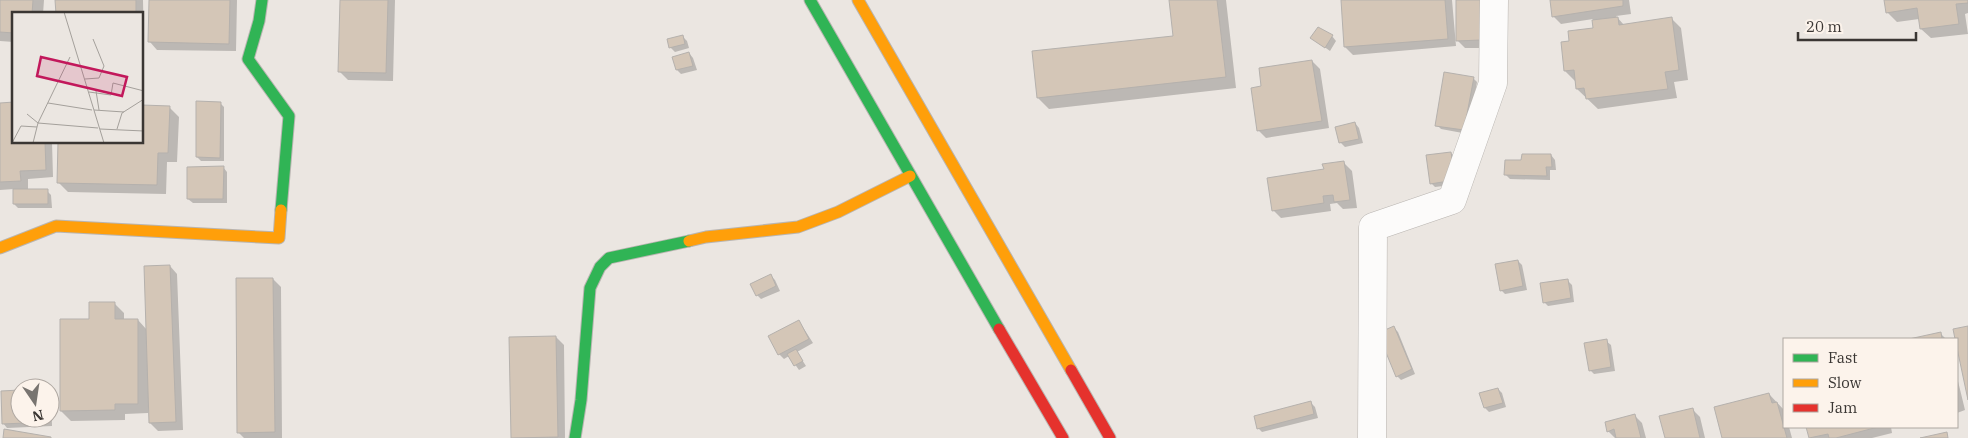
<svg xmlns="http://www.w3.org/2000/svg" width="1968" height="438" font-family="'IBM Plex Serif',serif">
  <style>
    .shadow { fill: #0003 }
    .building { fill: #d4c6b7; stroke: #b5b1ad }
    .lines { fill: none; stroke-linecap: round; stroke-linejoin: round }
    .street-casing { stroke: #b9b5b1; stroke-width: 29 }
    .fast-casing { stroke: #b9b5b1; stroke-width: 13 }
    .slow-casing { stroke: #b9b5b1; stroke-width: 13 }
    .jam-casing { stroke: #b9b5b1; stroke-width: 13 }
    .street { stroke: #fcfbfa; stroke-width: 28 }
    .fast { stroke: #30b455; stroke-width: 11 }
    .slow { stroke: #ff9f0a; stroke-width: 11 }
    .jam { stroke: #e5322d; stroke-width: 11 }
    .inset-road { fill: none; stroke: #a4a09b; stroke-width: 1 }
    .view { fill: #c2185b; fill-opacity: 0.15; stroke: #c2185b; stroke-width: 2.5 }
    .inset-edge { fill: none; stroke: #3a3633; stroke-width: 2.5 }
  </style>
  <rect width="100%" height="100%" fill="#ebe6e1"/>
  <path class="shadow" d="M0 0H44L43 14H14V42L0 41Z
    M57 0H143L144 50H142V14H57Z
    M151 0H237L236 51 157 50 150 42Z
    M342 0H395L393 81 348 80 340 72Z
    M1170 0H1226L1236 88 1049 109 1038 98 1174 37Z
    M1342 0H1452L1456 46 1353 55 1345 47Z
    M1457 0 1488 48H1465L1457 40Z
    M1551 0H1629L1631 14 1616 16 1624 25 1671 18 1681 28 1688 80 1674 82 1677 98 1598 109 1577 89 1575 81 1565 71 1571 42 1594 29 1593 19 1561 24 1553 16Z
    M1885 0H1968V13L1965 14 1968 34 1931 38 1921 29 1919 19 1897 22 1887 12Z
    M1332 36 1336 41 1330 51 1312 38Z
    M683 37 687 41 689 48 675 52 670 47Z
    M689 53 693 58 697 70 681 74 677 70 674 57Z
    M142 58 144 60V81H142Z
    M1312 61 1320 69 1329 128 1266 138 1258 130Z
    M1473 78 1477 82 1468 134 1441 129 1437 125Z
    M220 103 224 107V161H201L197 157Z
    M0 104 14 142H52L53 177 28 179V190L47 191 51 195 52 208H18L14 204V189L0 190Z
    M169 107 179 117 177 162H167L166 194 68 192 58 182 142 142Z
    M1355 123 1359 128 1363 143 1345 147 1340 142Z
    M1451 153 1455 157 1459 184 1435 187 1431 183Z
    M1551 155 1555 160 1556 170H1550V180L1510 179 1505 174 1522 162Z
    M1344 163 1352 171 1357 208 1343 209 1337 203 1330 204 1331 211 1281 218 1273 210 1325 170Z
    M223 167 227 172V203H193L188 199Z
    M1518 261 1522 265 1527 290 1505 294 1501 290Z
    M170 266 177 274 183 430 158 431 150 423V406H148V413L125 414V420L71 421 61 411 91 320 114 303 124 313V320H138L147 330Z
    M771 276 775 280 780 291 761 299 757 295Z
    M273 279 281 287 282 438H244L238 432Z
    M1567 280 1572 285 1574 302 1548 306 1544 302Z
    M799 321 813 343 797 352 806 366 799 370 789 356 784 359 779 354 770 337Z
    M1394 328 1398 332 1415 374 1401 380 1397 376Z
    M1940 333 1946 339H1915Z
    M556 337 564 345 565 438H513Z
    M1606 341 1611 345 1615 371 1594 374 1590 370Z
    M1957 377 1965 410 1957 413Z
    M1498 389 1502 393 1506 407 1489 412 1485 408Z
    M20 391V418H50V393L51 395 52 426 7 428 3 423Z
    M1769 394 1784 410V427H1789L1792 438H1723Z
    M1311 403 1315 407 1318 418 1262 432 1258 428Z
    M1692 409 1700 417 1705 438H1666Z
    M1634 415 1642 423 1646 438H1615L1608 431Z
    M1807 427H1891L1892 433 1872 438H1810Z"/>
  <path class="building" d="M0 0H33L32 14H14V33L0 32Z
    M55 0H136V14H56Z
    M149 0H230L229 44 148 42Z
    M340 0H388L386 73 338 72Z
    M1169 0H1217L1226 77 1037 98 1032 51 1173 36Z
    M1341 0H1445L1448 39 1344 47Z
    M1456 0H1481V40L1456 41Z
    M1550 0H1623V6L1552 17Z
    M1884 0H1968V3L1956 4 1959 24 1920 29 1917 8 1886 13Z
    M1618 17 1619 25 1672 17 1679 70 1665 72 1668 89 1586 99 1584 88 1576 89 1574 70 1564 71 1561 42 1569 41 1568 31 1593 28 1592 20Z
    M1318 27 1333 35 1325 48 1310 38Z
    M683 35 685 44 669 48 667 39Z
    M689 52 693 66 676 70 672 57Z
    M1312 60 1322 121 1257 131 1251 88 1261 86 1259 68Z
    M1444 72 1474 77 1464 130 1435 126Z
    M196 101 221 102 220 158 196 157Z
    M14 102V142H45L46 170 20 171 21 181 0 182V103Z
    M142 105 170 106 168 153H158L157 185 57 183 58 142H142Z
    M1355 122 1359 139 1339 143 1335 127Z
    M1451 152 1455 180 1430 184 1426 155Z
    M1522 154H1551L1552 167H1546L1547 176 1504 175 1505 160H1521Z
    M1344 161 1350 200 1334 202 1333 195 1323 196 1324 203 1272 211 1267 178 1324 169 1322 164Z
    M224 166 223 199H187V167Z
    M13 189H48V204H13Z
    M1518 260 1523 286 1500 291 1495 264Z
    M170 265 176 422 149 423 144 266Z
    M771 274 776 286 756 296 750 284Z
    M236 278H273L275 432 237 433Z
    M1568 279 1571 298 1543 303 1540 283Z
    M89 302H115V319H138V404H115V410L60 411V319H89Z
    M799 320 809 339 778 355 768 336Z
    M1394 326 1412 369 1396 377 1378 333Z
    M1968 326V400L1957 348V339H1955L1953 329Z
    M1941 332 1942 339H1909Z
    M556 336 558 437 511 438 509 337Z
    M1607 339 1611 367 1589 371 1584 343Z
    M796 349 803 361 794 366 787 354Z
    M1498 388 1503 403 1484 408 1479 393Z
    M20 390V418H49V422L2 424 1 391Z
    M1769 393 1772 403 1777 402 1787 438H1722L1714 407Z
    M1311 401 1314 414 1257 429 1254 416Z
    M1693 408 1700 438H1665L1659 416Z
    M1635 414 1641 438H1616L1614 429 1607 432 1605 422Z
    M1806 427H1878L1836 438H1829L1828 434 1809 438Z
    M4 429 51 437V438H3Z
    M1947 432 1948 438H1920Z"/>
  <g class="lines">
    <g class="street-casing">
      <path id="street" d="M1372 438 1373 227 1452 200 1493 83 1494 0"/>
    </g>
    <g class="fast-casing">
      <path id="fast" d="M262 0 259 21 248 59 289 116 281 210
        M810 0 999 329
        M575 438 581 400 590 288 600 267 609 258 689 241"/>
    </g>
    <g class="slow-casing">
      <path id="slow" d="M858 0 1071 370
        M689 241 706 237 798 227 838 212 910 176
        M0 248 56 226 279 238 281 210"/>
    </g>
    <g class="jam-casing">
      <path id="jam" d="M999 329 1063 438
        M1071 370 1110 438"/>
    </g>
    <use href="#street" class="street"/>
    <use href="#fast" class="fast"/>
    <use href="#slow" class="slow"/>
    <use href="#jam" class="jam"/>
  </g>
  <g transform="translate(12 12)">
    <rect width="131" height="131" fill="#ebe6e1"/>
    <path class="inset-road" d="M52 0 92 131M73 67 87 66 92 54 81 27M84 79 87 98M77 80 99 83 101 71 132 79M36 91 80 98M82 98 112 100M15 102 26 111 86 116M88 117 132 119M105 117 110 101 132 87M0 131 9 114 25 115M21 131 26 111 58 45"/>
    <path class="view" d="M29 45 115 65 110 84 25 64Z"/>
    <rect width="131" height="131" class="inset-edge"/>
  </g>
  <rect x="1783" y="338" width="175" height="90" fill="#fcf3eb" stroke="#aea7a1"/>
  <rect x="1793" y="354" width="25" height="8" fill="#30b455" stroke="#aea7a1"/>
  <text x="1828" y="363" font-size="15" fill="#3a3633">Fast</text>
  <rect x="1793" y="379" width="25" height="8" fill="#ff9f0a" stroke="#aea7a1"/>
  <text x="1828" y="388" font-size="15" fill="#3a3633">Slow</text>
  <rect x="1793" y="404" width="25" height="8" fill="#e5322d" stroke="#aea7a1"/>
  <text x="1828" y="413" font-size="15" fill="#3a3633">Jam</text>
  <g transform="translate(35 403) rotate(167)"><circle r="24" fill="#fcf3eb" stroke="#aea7a1"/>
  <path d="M0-4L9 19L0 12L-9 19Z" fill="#787470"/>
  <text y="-8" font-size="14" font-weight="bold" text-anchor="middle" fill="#3a3633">N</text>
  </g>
  <path d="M1798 32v8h118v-8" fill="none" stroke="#3a3633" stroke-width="2.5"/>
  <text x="1806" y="32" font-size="15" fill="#3a3633" stroke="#fcf3eb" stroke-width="4" paint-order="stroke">20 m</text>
</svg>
